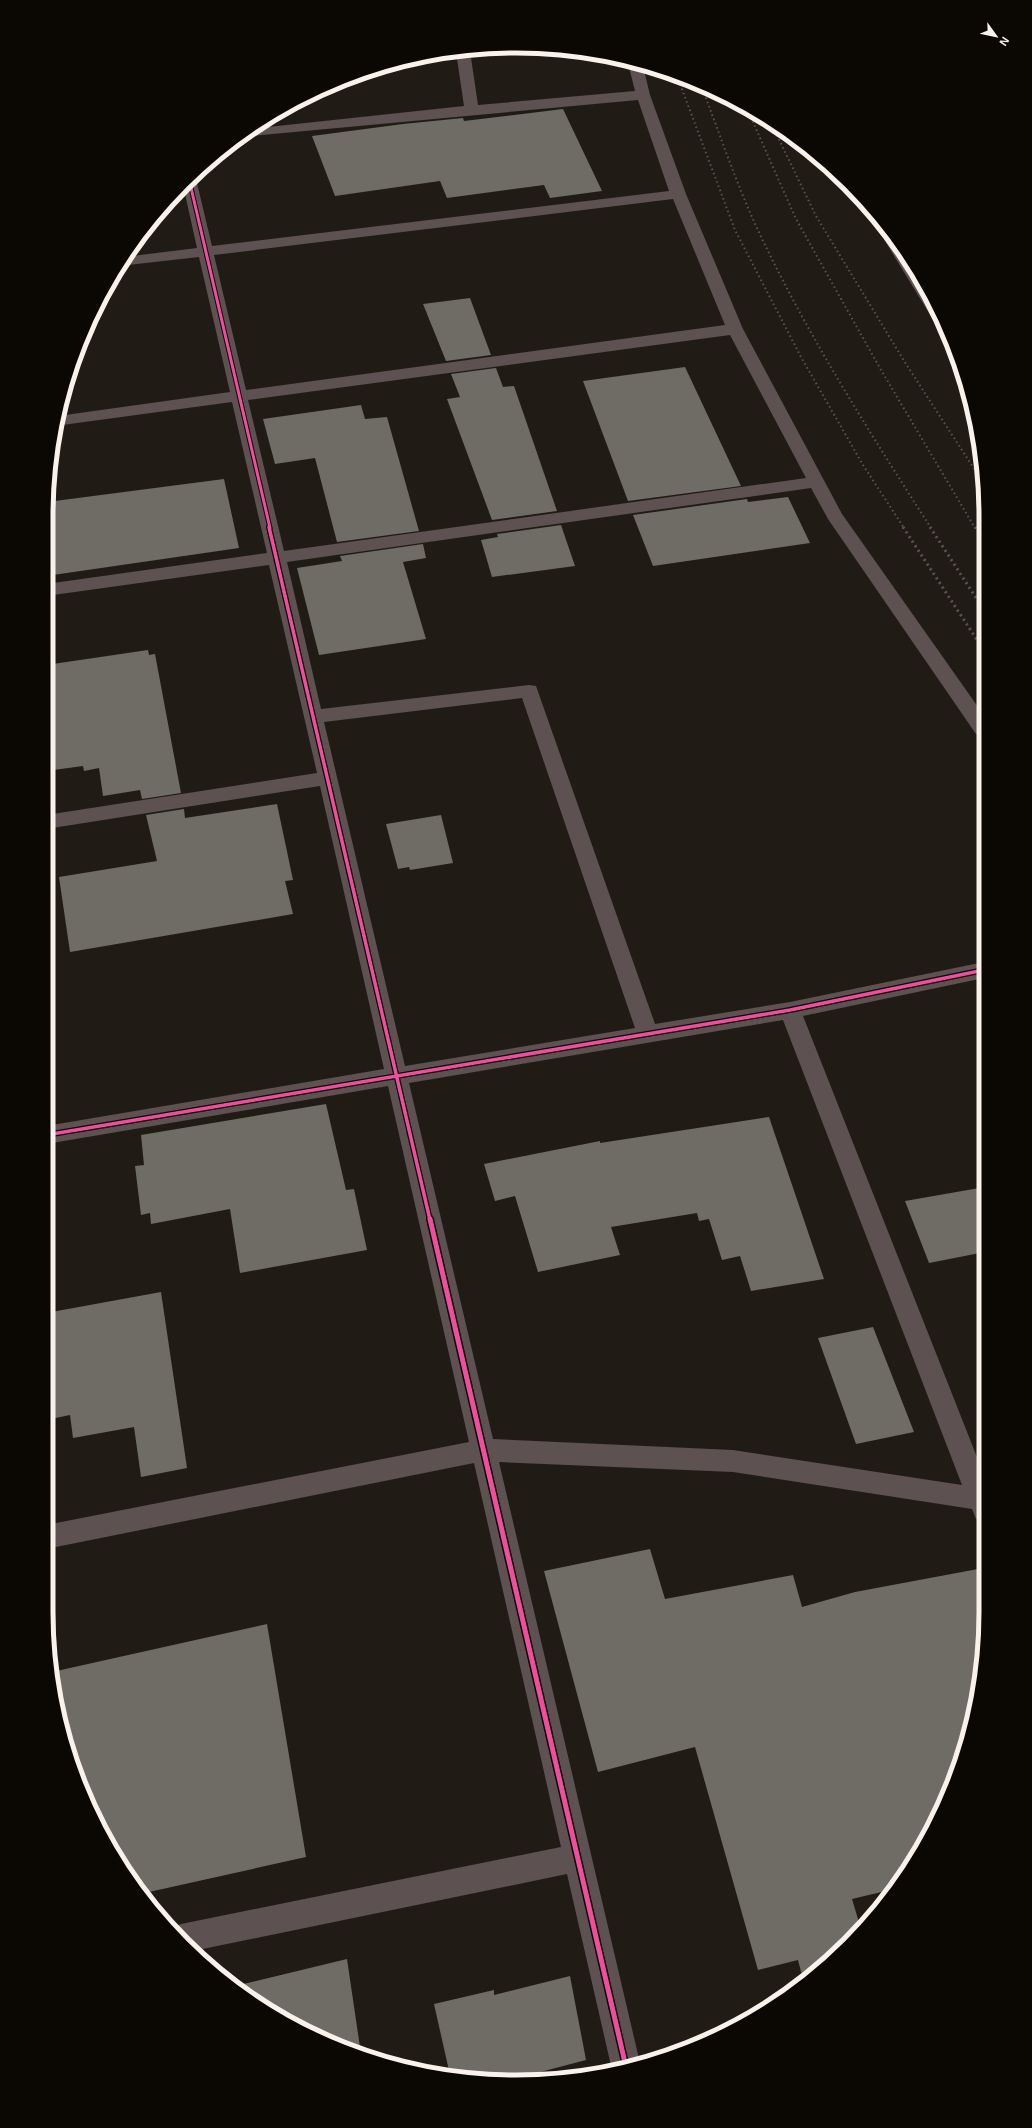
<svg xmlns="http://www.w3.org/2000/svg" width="1032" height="2128" font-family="Helvetica,sans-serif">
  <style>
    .building { fill: #6f6b65 }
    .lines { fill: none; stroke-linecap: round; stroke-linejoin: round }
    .minor { fill: #5d5151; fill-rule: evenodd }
    .rail-far1 { stroke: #5b5351; stroke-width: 2; stroke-dasharray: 1.5 3; stroke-linecap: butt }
    .rail { stroke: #5b5351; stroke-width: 3; stroke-dasharray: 2 3.5; stroke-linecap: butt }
    .cycleway-far2-casing { stroke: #0b0804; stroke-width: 5 }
    .cycleway-far1-casing { stroke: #0b0804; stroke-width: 6 }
    .cycleway-casing { stroke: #0b0804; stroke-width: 8 }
    .cycleway-far2 { stroke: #ef4d9e; stroke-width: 3 }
    .cycleway-far1 { stroke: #ef4d9e; stroke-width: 3.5 }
    .cycleway { stroke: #ef4d9e; stroke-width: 5 }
    .rim { fill: none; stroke: #f8f2ea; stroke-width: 5 }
  </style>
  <rect width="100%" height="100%" fill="#201c15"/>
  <path class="building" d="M563 109 602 191 550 198 544 185 447 198 440 181 335 196 312 136 403 124 463 118 464 121Z
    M470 298 491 355 446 361 423 304Z
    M685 367 741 486 628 501 583 381Z
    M496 368 503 387 514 386 557 511 492 520 447 399 460 397 451 374Z
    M361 405 365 419 387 417 419 531 337 542 315 458 275 464 263 419Z
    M224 479 239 548 46 576 47 502Z
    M788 497 810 543 653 566 633 515 747 499 748 502Z
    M561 525 575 566 492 577 481 540 498 537 497 534Z
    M423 544 426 558 403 562 426 639 319 655 297 568 342 561 340 556Z
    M148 650 149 655 155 654 181 793 142 799 140 790 103 796 99 768 84 771 83 766 46 771V665Z
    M277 804 293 880 285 881 293 914 70 952 59 877 157 861 146 815 184 809 185 818Z
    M441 815 453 863 410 870 409 867 398 869 386 824Z
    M326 1104 346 1190 354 1189 367 1250 240 1273 230 1209 151 1224 150 1213 141 1215 135 1166 144 1165 141 1135Z
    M769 1117 824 1279 751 1291 740 1256 722 1260 709 1219 699 1221 697 1213 611 1227 620 1255 538 1272 515 1196 495 1201 484 1164 600 1141V1143Z
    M985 1187V1252L929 1263 905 1201Z
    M161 1292 187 1468 141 1477 134 1427 73 1438 70 1415 46 1420V1313Z
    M873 1327 914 1432 856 1444 818 1338Z
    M650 1549 665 1599 793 1575 802 1607 855 1592 978 1569 986 1589V1612L977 1704 950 1792 907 1873 894 1889 852 1899 861 1929 848 1944 804 1983 798 1960 758 1970 695 1747 598 1772 544 1571Z
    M267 1624 306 1857 140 1894 109 1847 71 1763 55 1703 52 1672Z
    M347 1959 361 2054 336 2046 281 2019 235 1986Z
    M570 1976 586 2060 506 2081 450 2075 434 2004 494 1990V1995Z"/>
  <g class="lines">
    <path class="minor" d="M470 51 478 105 635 91 628 63 629 61 643 66 650 95 686 194 743 329 842 514 983 714V736L976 734 828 519 811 488 287 562 321 709 529 685 536 686 655 1024 790 1002 984 962V978L803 1016 986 1480V1522L976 1519 972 1509 733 1472 499 1462 640 2063 612 2070 567 1874 193 1951 171 1928 181 1924 561 1847 474 1463 46 1549V1525L469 1442 388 1086 46 1144V1126L384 1069 320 786 46 829V815L317 773 269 565 46 596V584L267 553 232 402 55 426 58 416 230 392 199 257 119 266 124 257 197 248 183 185 193 176 196 179 212 246 669 191 638 100 240 137 250 129 464 106 456 52ZM673 199 725 325 246 390 214 255ZM730 335 806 478 284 551 248 400ZM522 698 635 1028 405 1066 324 722ZM783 1020 962 1485 733 1450 493 1439 409 1083Z
      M878 219 889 230 942 322 934 321 932 318 874 223Z"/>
    <path class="rail-far1" d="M677 76 735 230 801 357 863 465 904 528
      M701 85C719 132 735 180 756 226 805 331 868 430 931 528
      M749 113 796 219 881 370 975 528
      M773 127 816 216 906 364 982 481"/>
    <path class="rail" d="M903 527 983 649
      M930 527 982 607
      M975 527 982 539"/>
    <g class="cycleway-far2-casing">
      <path id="cycleway-far2" d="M189 179 270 528"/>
    </g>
    <g class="cycleway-far1-casing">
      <path id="cycleway-far1" d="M269 527 430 1220
        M46 1135 790 1010 984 970"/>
    </g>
    <g class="cycleway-casing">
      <path id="cycleway" d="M430 1219 626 2067"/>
    </g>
    <use href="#cycleway-far2" class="cycleway-far2"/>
    <use href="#cycleway-far1" class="cycleway-far1"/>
    <use href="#cycleway" class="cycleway"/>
  </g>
  <path d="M0 0H1032V2128H0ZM516 53H516A463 463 0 0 1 979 516V1612A463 463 0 0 1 516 2075H516A463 463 0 0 1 53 1612V516A463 463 0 0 1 516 53Z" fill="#0b0804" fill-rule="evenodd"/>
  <path class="rim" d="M516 53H516A463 463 0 0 1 979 516V1612A463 463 0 0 1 516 2075H516A463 463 0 0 1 53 1612V516A463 463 0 0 1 516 53Z"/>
  <g transform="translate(996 36) rotate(123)" stroke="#0b0804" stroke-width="3" paint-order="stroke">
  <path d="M0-3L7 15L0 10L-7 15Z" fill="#f8f2ea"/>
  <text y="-6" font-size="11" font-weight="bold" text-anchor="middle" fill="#f8f2ea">N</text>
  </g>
</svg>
